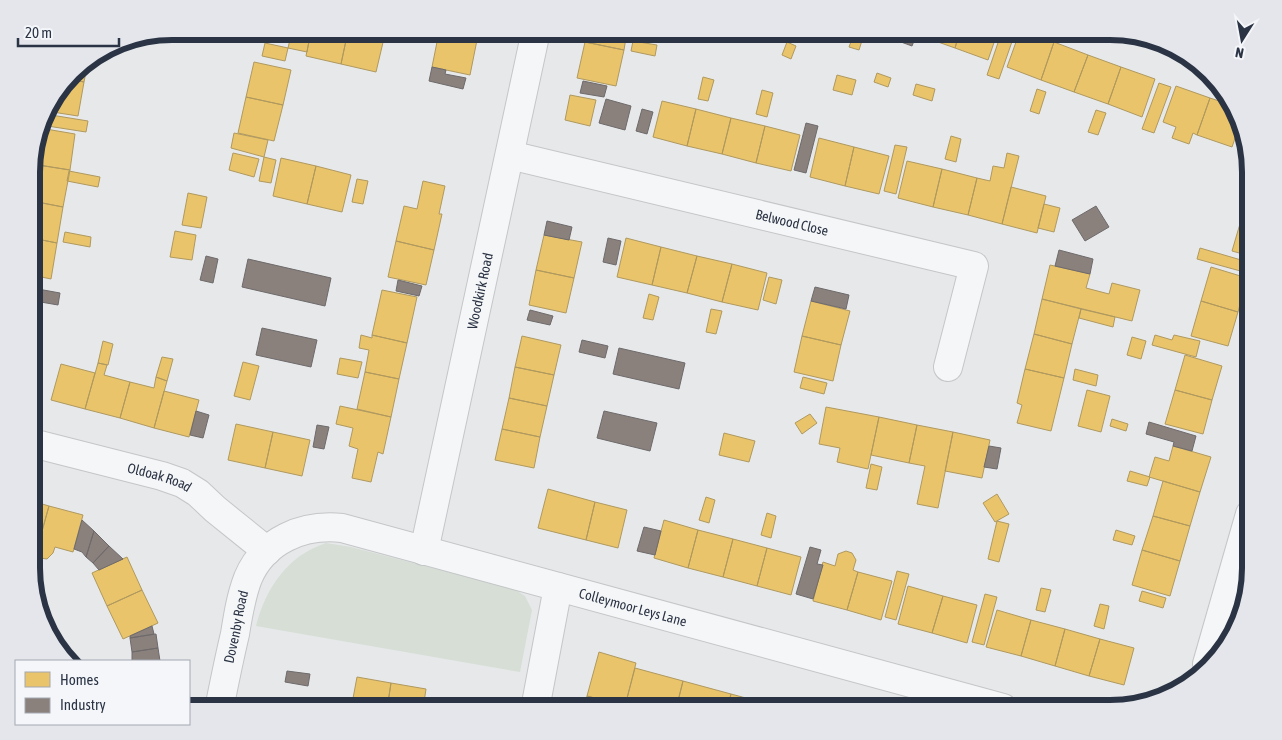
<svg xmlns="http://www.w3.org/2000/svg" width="1282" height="740" font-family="'Asap Condensed',sans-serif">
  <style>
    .green { fill: #d6ded6 }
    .homes { fill: #e9c46a; stroke: #b0995f }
    .industry { fill: #8a817c; stroke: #6e6a6c }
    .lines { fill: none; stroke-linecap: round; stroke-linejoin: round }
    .minor-casing { stroke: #c4c6c8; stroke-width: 30 }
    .minor { stroke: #f5f6f7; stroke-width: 28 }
    .labels { text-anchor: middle; stroke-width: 5; stroke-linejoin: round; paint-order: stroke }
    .street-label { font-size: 14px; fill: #2b3445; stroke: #f4f6f9 }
    .rim { fill: none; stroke: #2b3445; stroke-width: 6 }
  </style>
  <rect width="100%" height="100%" fill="#e6e8ea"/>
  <path class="green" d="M326 543 351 547 514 589 525 596 532 610 520 672 256 626C266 588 287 556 326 543Z
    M910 696 958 709H907Z"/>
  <path class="homes" d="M292 31H311L307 52 288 48Z
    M311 31H348L341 64 306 56Z
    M348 31H371L385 34 376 72 341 64Z
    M439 31H479L477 40Z
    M587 31H627L624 50 585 42Z
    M855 31H865L859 50 849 47Z
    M922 31H960L955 48 921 36Z
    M960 31H998L988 60 955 48Z
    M1002 31 1015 33 999 79 987 75Z
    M1020 31 1054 42 1041 80 1007 67Z
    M439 32 477 40 470 75 432 67Z
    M149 36 147 44 126 40Z
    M633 41 657 45 655 56 631 51Z
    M585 42 624 50 616 86 577 78Z
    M787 42 796 46 791 59 782 55Z
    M1054 42 1088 55 1074 92 1041 80Z
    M265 43 288 48 285 61 262 56Z
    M1088 55 1121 67 1108 104 1074 92Z
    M88 61 84 82 69 79 79 66Z
    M254 62 291 70 283 105 246 97Z
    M1121 67 1155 79 1142 117 1108 104Z
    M877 73 891 78 888 87 874 82Z
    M837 75 856 80 852 95 833 90Z
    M703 77 714 80 708 101 698 99Z
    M69 79 84 82 78 116 46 111Z
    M1159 83 1171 87 1154 133 1142 129Z
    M916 84 935 89 932 101 913 95Z
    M1176 86 1210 98 1197 135 1193 133 1189 144 1172 138 1176 127 1163 122Z
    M1037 89 1046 92 1039 114 1030 111Z
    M762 90 773 93 767 117 756 114Z
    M570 95 596 100 590 126 565 120Z
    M246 97 283 105 274 141 238 133Z
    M1210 98 1231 105 1239 127 1232 147 1197 135Z
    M662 101 696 109 687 146 653 137Z
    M696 109 731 118 722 154 687 146Z
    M1096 110 1106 113 1098 135 1088 132Z
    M45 114 88 121 86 132 41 125Z
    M731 118 765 126 756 163 722 154Z
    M765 126 800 135 791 171 756 163Z
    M40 128 75 134 70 170 32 164V154Z
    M234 133 268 140 264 157 231 148Z
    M951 136 961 139 956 162 945 159Z
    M819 138 854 147 845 186 810 177Z
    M895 145 907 147 896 194 884 191Z
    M854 147 889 156 879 194 845 186Z
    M233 153 259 159 254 177 229 170Z
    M1007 153 1019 156 1002 224 968 215 977 178 990 181 993 166 1004 168Z
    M264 157 276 160 271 183 259 181Z
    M281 158 316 166 307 204 273 196Z
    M907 161 942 169 933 207 898 198Z
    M32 164 70 170 63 207 32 201Z
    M316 166 351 175 342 212 307 204Z
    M942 169 977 178 968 215 933 207Z
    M69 171 100 177 98 187 67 181Z
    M357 179 368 181 363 204 352 202Z
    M423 181 445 186 439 214H442L434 250 396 241 404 206 417 209Z
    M1011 187 1046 196 1037 233 1002 224Z
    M1250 187V220L1242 217Z
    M188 193 207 197 201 228 182 225Z
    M32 201 63 207 57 243 32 238Z
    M1044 204 1060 208 1054 232 1038 228Z
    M1242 217 1250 220V256L1232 251Z
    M175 231 196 235 192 260 170 257Z
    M65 232 91 237 90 247 63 242Z
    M544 235 582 242 574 278 536 270Z
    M32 238 57 243 51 279 32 275Z
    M626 238 661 247 652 285 617 277Z
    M396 241 434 250 426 285 388 277Z
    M661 247 697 256 687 293 652 285Z
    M1200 248 1248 262 1244 272 1197 259Z
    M697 256 732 264 722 302 687 293Z
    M732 264 767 273 758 310 722 302Z
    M1050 265 1090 274 1086 288 1109 294 1112 283 1140 290 1132 321 1042 299Z
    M1211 267 1247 278 1238 312 1201 301Z
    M536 270 574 278 566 313 529 305Z
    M32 275 40 276 38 289 32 288Z
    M769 277 782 280 776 304 763 300Z
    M382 290 417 297 407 343 372 335Z
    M649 294 659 297 653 320 643 318Z
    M1042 299 1081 309 1072 344 1034 334Z
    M811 301 850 311 841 345 802 336Z
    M1201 301 1238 312 1228 346 1191 336Z
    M711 309 722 311 716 334 706 332Z
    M1081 309 1115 317 1113 327 1079 318Z
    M1034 334 1072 344 1064 378 1025 369Z
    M361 335 372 338V335L407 343 399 379 365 372 369 350 359 348Z
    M1155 335 1172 340 1174 335 1200 341 1196 357 1152 345Z
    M522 336 561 345 554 375 515 367Z
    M802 336 841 345 833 381 794 372Z
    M1132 337 1146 341 1141 359 1127 355Z
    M103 341 113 344 108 365 98 363Z
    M1185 355 1222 366 1212 400 1175 390Z
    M162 357 173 359 167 381 156 377Z
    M340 358 362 362 358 378 337 374Z
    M243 362 259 366 250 400 234 396Z
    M98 363 107 365 104 375 130 382 120 418 85 409Z
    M61 364 95 373 85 409 51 400Z
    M515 367 554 375 547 406 509 398Z
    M1025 369 1064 378 1051 431 1017 423 1022 405 1017 403Z
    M1075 369 1098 375 1096 386 1073 380Z
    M365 372 399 379 391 417 357 409Z
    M156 377 167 381 154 428 120 418 130 382 154 388Z
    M803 377 827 383 824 394 800 388Z
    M1087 390 1110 396 1101 432 1078 426Z
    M1175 390 1212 400 1203 434 1165 424Z
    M164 391 199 400 189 437 154 428Z
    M509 398 547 406 540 437 502 429Z
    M340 406 391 417 383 454 378 452 371 482 352 478 358 449 349 446 353 428 336 424Z
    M826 407 879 417 868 469 837 462 840 448 819 444Z
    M810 414 817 423 802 434 795 423Z
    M879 417 917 425 909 463 871 455Z
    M1112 419 1128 424 1126 431 1110 426Z
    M236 424 273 432 265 468 228 460Z
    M917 425 953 432 938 508 917 504 925 466 909 463Z
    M502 429 540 437 534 468 495 460Z
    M273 432 310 440 302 476 265 468Z
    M953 432 990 440 982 478 945 471Z
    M724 433 755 441 749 462 719 455Z
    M1173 446 1211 457 1200 492 1149 477 1155 457 1169 461Z
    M871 464 882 467 877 490 866 488Z
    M1130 471 1150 477 1147 486 1127 481Z
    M1163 481 1200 492 1190 526 1153 516Z
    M548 489 595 502 586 540 538 528Z
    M997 494 1009 514 995 522 983 503Z
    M706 497 715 500 709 523 699 520Z
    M32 501 49 506 39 542 34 541 32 546Z
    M595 502 627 510 618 548 586 540Z
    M49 506 83 515 73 552 55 547 53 553 47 559 40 558 37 549Z
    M767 513 776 516 771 538 761 535Z
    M1153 516 1190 526 1180 561 1142 550Z
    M664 520 698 530 688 568 654 558Z
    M997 521 1009 524 999 562 988 559Z
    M698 530 733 539 723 577 688 568Z
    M1116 530 1135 536 1132 545 1113 540Z
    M733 539 767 548 757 586 723 577Z
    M767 548 801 557 791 595 757 586Z
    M1142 550 1180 561 1170 596 1132 585Z
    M846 551 852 553 856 560 853 570 858 572 847 610 813 601 823 562 835 566 838 554Z
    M127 557 142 590 107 606 92 573Z
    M897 571 909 574 896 620 885 617Z
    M858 572 892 581 881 620 847 610Z
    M908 586 943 596 932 633 898 624Z
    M1041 588 1051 590 1045 612 1036 610Z
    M142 590 158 623 123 639 107 606Z
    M1142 591 1166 598 1163 608 1139 601Z
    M985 594 997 597 984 645 972 642Z
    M943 596 977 605 967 643 932 633Z
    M1100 604 1109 606 1104 629 1094 626Z
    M997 610 1031 620 1021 656 986 647Z
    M1031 620 1065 629 1055 666 1021 656Z
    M1065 629 1100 639 1089 676 1055 666Z
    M1100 639 1134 648 1124 685 1089 676Z
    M599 652 636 663 625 706 587 696Z
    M635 668 683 681 676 709H634L625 706Z
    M357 677 391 683 387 709H351Z
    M683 681 731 694 727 709H676Z
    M391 683 426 689 423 709H387Z
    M731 694 779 707V709H727Z
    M587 696 625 706 624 709H584Z"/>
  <path class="industry" d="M905 31H918L912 46 901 42Z
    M432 67 446 70 445 74 466 78 463 89 429 81Z
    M583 81 607 86 604 97 580 93Z
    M606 99 631 106 625 130 599 123Z
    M642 109 653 112 647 134 636 131Z
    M806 123 818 126 806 173 794 170Z
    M1239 127 1243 140 1235 137Z
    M1245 146 1250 163V172L1249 173 1238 149Z
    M1096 206 1109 227 1085 241 1072 220Z
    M547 221 572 227 569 240 544 235Z
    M608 238 621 241 616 265 603 262Z
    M1059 250 1093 259 1090 274 1055 266Z
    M206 256 218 259 213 283 200 280Z
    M248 259 331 278 325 306 242 287Z
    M398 280 422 286 419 296 396 291Z
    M815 287 849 295 846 309 811 301Z
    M38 289 60 293 58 305 35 301Z
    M530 310 553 316 550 325 527 320Z
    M262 328 317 340 311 367 256 355Z
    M582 340 608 346 605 358 579 352Z
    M619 348 685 363 679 389 613 374Z
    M32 356 42 358 33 392 32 391Z
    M196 411 209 415 203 438 190 435Z
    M604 411 657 423 650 451 597 438Z
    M1149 422 1196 436 1192 451 1173 446 1174 442 1146 434Z
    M317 425 329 427 324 449 313 447Z
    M989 446 1001 448 997 469 984 467Z
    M82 520 94 531 86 557 82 552 74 549Z
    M644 527 661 531 655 555 637 551Z
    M94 531 109 546 93 563 86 557Z
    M109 546 123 559 99 570 93 563Z
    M810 547 821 550 817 564 823 565 813 599 796 594Z
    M152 626 154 634 130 638V636Z
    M156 634 158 648 132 652 130 638Z
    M158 648 160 661H132V652Z
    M287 671 310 674 308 686 285 682Z"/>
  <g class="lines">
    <g class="minor-casing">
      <g id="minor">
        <path id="s1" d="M510 155 974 266 948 367"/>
        <path id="s2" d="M32 443 162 476 182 483 198 493 215 509 267 551"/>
        <path id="s3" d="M424 551 536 31"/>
        <path d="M1207 664 1250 514"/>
        <path id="s4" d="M219 709C224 684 229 659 235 634 238 615 241 596 248 578 264 540 303 524 342 528L1003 708"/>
        <path d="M535 709 558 587"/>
      </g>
    </g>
    <use href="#minor" class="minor"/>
  </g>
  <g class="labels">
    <g class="street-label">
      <text dy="5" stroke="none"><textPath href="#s1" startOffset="290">Belwood Close</textPath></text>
      <text dy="5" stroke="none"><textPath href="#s3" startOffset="266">Woodkirk Road</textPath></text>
      <text dy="5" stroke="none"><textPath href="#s2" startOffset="132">Oldoak Road</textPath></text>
      <text dy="5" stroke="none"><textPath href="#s4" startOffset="550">Colleymoor Leys Lane</textPath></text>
      <text dy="5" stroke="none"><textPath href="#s4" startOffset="84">Dovenby Road</textPath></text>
    </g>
  </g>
  <path d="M0 0H1282V740H0ZM172 40H1110A132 132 0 0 1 1242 172V568A132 132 0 0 1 1110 700H172A132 132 0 0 1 40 568V172A132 132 0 0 1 172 40Z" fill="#e4e6eb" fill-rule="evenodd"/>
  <path class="rim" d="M172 40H1110A132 132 0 0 1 1242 172V568A132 132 0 0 1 1110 700H172A132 132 0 0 1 40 568V172A132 132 0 0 1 172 40Z"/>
  <rect x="15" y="660" width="175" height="65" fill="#f4f6f9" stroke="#a4a8b1"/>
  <rect x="25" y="672" width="25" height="15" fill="#e9c46a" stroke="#a4a8b1"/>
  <text x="60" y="685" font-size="15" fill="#2b3445">Homes</text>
  <rect x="25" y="698" width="25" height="15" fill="#8a817c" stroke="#a4a8b1"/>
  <text x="60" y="710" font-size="15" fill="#2b3445">Industry</text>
  <g transform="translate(1242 40) rotate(191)" stroke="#f4f6f9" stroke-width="4" paint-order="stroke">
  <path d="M0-4L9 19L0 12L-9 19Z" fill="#2b3445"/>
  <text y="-8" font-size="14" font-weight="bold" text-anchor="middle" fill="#2b3445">N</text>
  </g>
  <path d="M18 38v8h101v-8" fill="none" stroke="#2b3445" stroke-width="2.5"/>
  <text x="25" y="38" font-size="15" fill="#2b3445" stroke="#f4f6f9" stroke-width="4" paint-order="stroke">20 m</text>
</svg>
